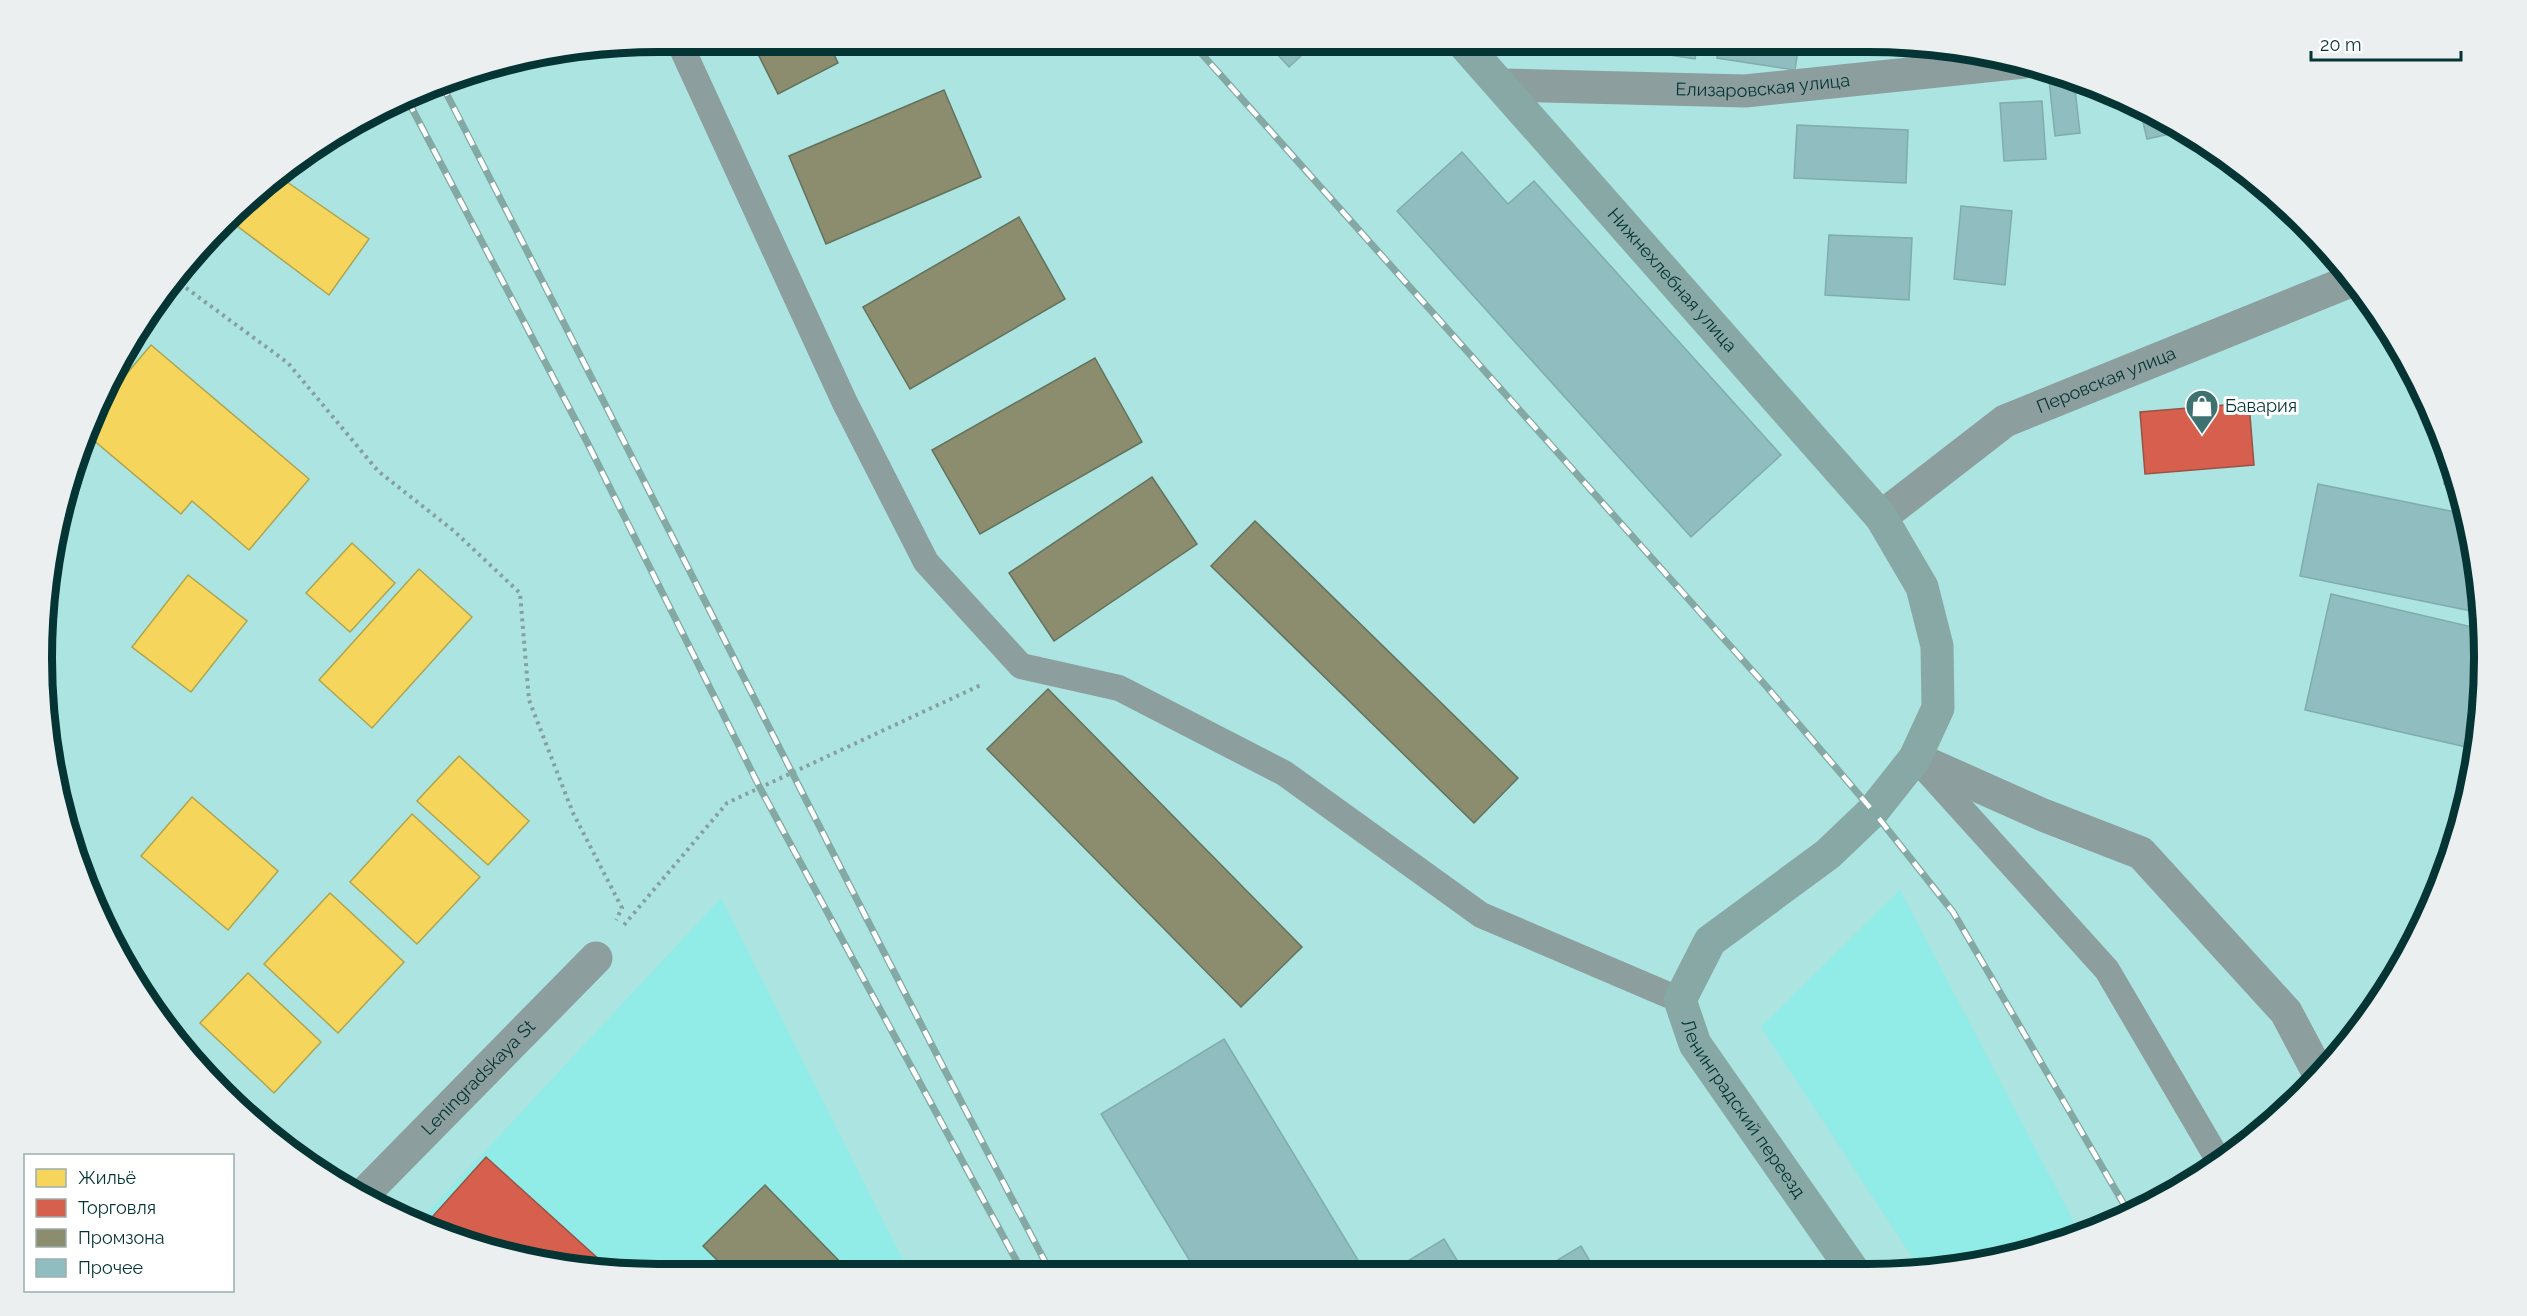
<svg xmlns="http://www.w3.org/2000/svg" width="2527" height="1316" font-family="Raleway,sans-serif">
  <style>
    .built { fill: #91ebe6 }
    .homes { fill: #f6d55c; stroke: #ada550; stroke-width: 1.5 }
    .shops { fill: #d6604d; stroke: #975345; stroke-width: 1.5 }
    .industry { fill: #8c8c6e; stroke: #63725c; stroke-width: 1.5 }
    .building { fill: #90bdbf; stroke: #7fadae; stroke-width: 1.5 }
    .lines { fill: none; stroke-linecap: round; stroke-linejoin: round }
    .path { stroke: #87a09f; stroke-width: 4; stroke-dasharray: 3 4.5; stroke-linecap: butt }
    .lane { stroke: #8c9e9e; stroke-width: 26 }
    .street { stroke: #8c9e9e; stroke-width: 33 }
    .secondary { stroke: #88a8a5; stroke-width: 33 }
    .rail-casing { stroke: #84a8a4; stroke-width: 7 }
    .rail { stroke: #fff; stroke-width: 4.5; stroke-dasharray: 14; stroke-linecap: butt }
    .labels { text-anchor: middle; stroke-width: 6; stroke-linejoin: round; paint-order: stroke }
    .street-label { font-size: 18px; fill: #043433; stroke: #fff }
    .poi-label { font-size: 18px; fill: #043433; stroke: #fff; text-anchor: start }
    .rim { fill: none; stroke: #043433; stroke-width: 8 }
  </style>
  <rect width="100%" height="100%" fill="#abe4e0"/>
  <path class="built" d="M1900 890 2080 1234 1950 1269H1920L1761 1027Z
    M721 898 909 1272 618 1273 499 1253 418 1223Z"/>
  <path class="homes" d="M277 175 369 239 329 295 229 220Z
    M151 345 309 479 249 550 192 501 181 514 85 433 95 411Z
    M352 543 395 583 350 632 306 593Z
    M419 569 472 617 372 728 319 680Z
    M188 575 247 621 191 692 132 647Z
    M459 756 529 821 488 865 417 801Z
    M192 797 278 871 228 930 141 856Z
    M412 814 480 877 417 944 350 882Z
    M330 893 404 962 338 1033 264 964Z
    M248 973 321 1042 274 1093 200 1023Z"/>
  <path class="shops" d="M2249 403 2254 465 2145 474 2140 412Z
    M486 1157 613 1272 499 1253 425 1225Z"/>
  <path class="industry" d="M752 42H828L838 63 778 94Z
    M944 90 981 177 826 244 789 156Z
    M1019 217 1065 299 910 389 863 307Z
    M1095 358 1142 442 980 534 932 450Z
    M1152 477 1197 544 1054 641 1009 573Z
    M1255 521 1518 778 1474 823 1211 566Z
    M1048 689 1302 947 1241 1007 987 749Z
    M765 1185 850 1272H729L703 1246Z"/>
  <path class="building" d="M1267 43H1315L1289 67Z
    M1631 43H1698L1695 59 1630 49Z
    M1719 43H1799L1795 70 1717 58Z
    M2070 79 2074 80 2080 133 2055 136 2049 80Z
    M2042 101 2046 159 2004 161 2000 103Z
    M2139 105 2142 106 2183 131 2147 139Z
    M1797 125 1908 130 1906 183 1794 178Z
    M1462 152 1508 204 1534 181 1781 455 1691 537 1397 211Z
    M1961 206 2012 211 2005 285 1954 279Z
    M1829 235 1912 238 1909 300 1825 295Z
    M2451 457 2452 460 2459 488 2444 484Z
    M2318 484 2465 514 2480 578 2481 613 2300 576Z
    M2331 594 2481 629 2484 699 2475 749 2305 710Z
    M1224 1039 1364 1270 1196 1271 1101 1114Z
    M1444 1239 1463 1270H1393Z
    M1581 1246 1595 1270H1541Z"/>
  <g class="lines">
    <path class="path" d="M174 279 288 363 378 471 454 531 520 593 529 700 573 813 622 908 616 920
      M624 925 727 803 983 684"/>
    <path class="lane" d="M679 42 845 403 926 562 1021 666 1119 688 1284 773 1481 915 1680 1000
      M1920 763 2107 970 2219 1161"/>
    <g class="street">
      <path id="s1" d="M1501 85 1745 91 2024 62"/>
      <path id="s2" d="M1881 517 2005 421 2353 280"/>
      <path d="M1915 758 2043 815 2141 853 2286 1012 2320 1076"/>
      <path id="s3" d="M362 1196 596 958"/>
    </g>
    <path class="secondary" id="s4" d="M1463 43 1881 517 1922 587 1937 646 1938 708 1915 758 1873 811 1828 854 1710 941 1680 1000 1695 1044 1852 1269"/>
    <g class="rail-casing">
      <path id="rail" d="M1192 43 1766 686 1873 811 1953 912 2129 1213
        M441 83C645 479 842 878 1050 1271
        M407 99 587 442 760 788 1022 1271"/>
    </g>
    <use href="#rail" class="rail"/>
  </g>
  <defs>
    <g id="shop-pin" transform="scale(1.725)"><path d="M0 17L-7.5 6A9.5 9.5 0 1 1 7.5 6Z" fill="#3e7270" stroke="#fff"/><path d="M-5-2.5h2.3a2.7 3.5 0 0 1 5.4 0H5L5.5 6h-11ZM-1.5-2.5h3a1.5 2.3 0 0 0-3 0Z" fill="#fff"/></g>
  </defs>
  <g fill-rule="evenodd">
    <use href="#shop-pin" x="2202" y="406"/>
  </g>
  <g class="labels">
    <g class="street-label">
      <text dy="6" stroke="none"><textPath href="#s1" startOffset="262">Елизаровская улица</textPath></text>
      <text dy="6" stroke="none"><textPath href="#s4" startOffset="316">Нижнехлебная улица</textPath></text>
      <text dy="6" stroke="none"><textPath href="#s2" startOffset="266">Перовская улица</textPath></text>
      <text dy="6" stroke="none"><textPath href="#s3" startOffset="166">Leningradskaya St</textPath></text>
      <text dy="6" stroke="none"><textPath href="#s4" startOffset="1360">Ленинградский переезд</textPath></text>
    </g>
    <g class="poi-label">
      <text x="2225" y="412">Бавария</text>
    </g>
  </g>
  <path d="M0 0H2527V1316H0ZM658 52H1868A606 606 0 0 1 2474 658V658A606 606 0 0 1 1868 1264H658A606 606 0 0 1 52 658V658A606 606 0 0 1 658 52Z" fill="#ebefef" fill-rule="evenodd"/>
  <path class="rim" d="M658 52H1868A606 606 0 0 1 2474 658V658A606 606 0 0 1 1868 1264H658A606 606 0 0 1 52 658V658A606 606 0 0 1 658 52Z"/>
  <rect x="24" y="1154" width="210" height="138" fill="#ffffff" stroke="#9baead" stroke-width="1.5"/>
  <rect x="36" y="1169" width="30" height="18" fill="#f6d55c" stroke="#9baead" stroke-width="1.5"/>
  <text x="78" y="1184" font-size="18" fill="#043433">Жильё</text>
  <rect x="36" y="1199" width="30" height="18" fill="#d6604d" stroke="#9baead" stroke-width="1.5"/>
  <text x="78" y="1214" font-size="18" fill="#043433">Торговля</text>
  <rect x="36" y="1229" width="30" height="18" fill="#8c8c6e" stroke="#9baead" stroke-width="1.5"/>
  <text x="78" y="1244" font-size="18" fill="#043433">Промзона</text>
  <rect x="36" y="1259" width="30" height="18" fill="#90bdbf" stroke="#9baead" stroke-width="1.5"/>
  <text x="78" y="1274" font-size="18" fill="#043433">Прочее</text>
  <path d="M2311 51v9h150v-9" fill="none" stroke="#043433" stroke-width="3"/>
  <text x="2320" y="51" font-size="18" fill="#043433" stroke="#ffffff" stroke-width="4.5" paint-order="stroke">20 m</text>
</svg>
